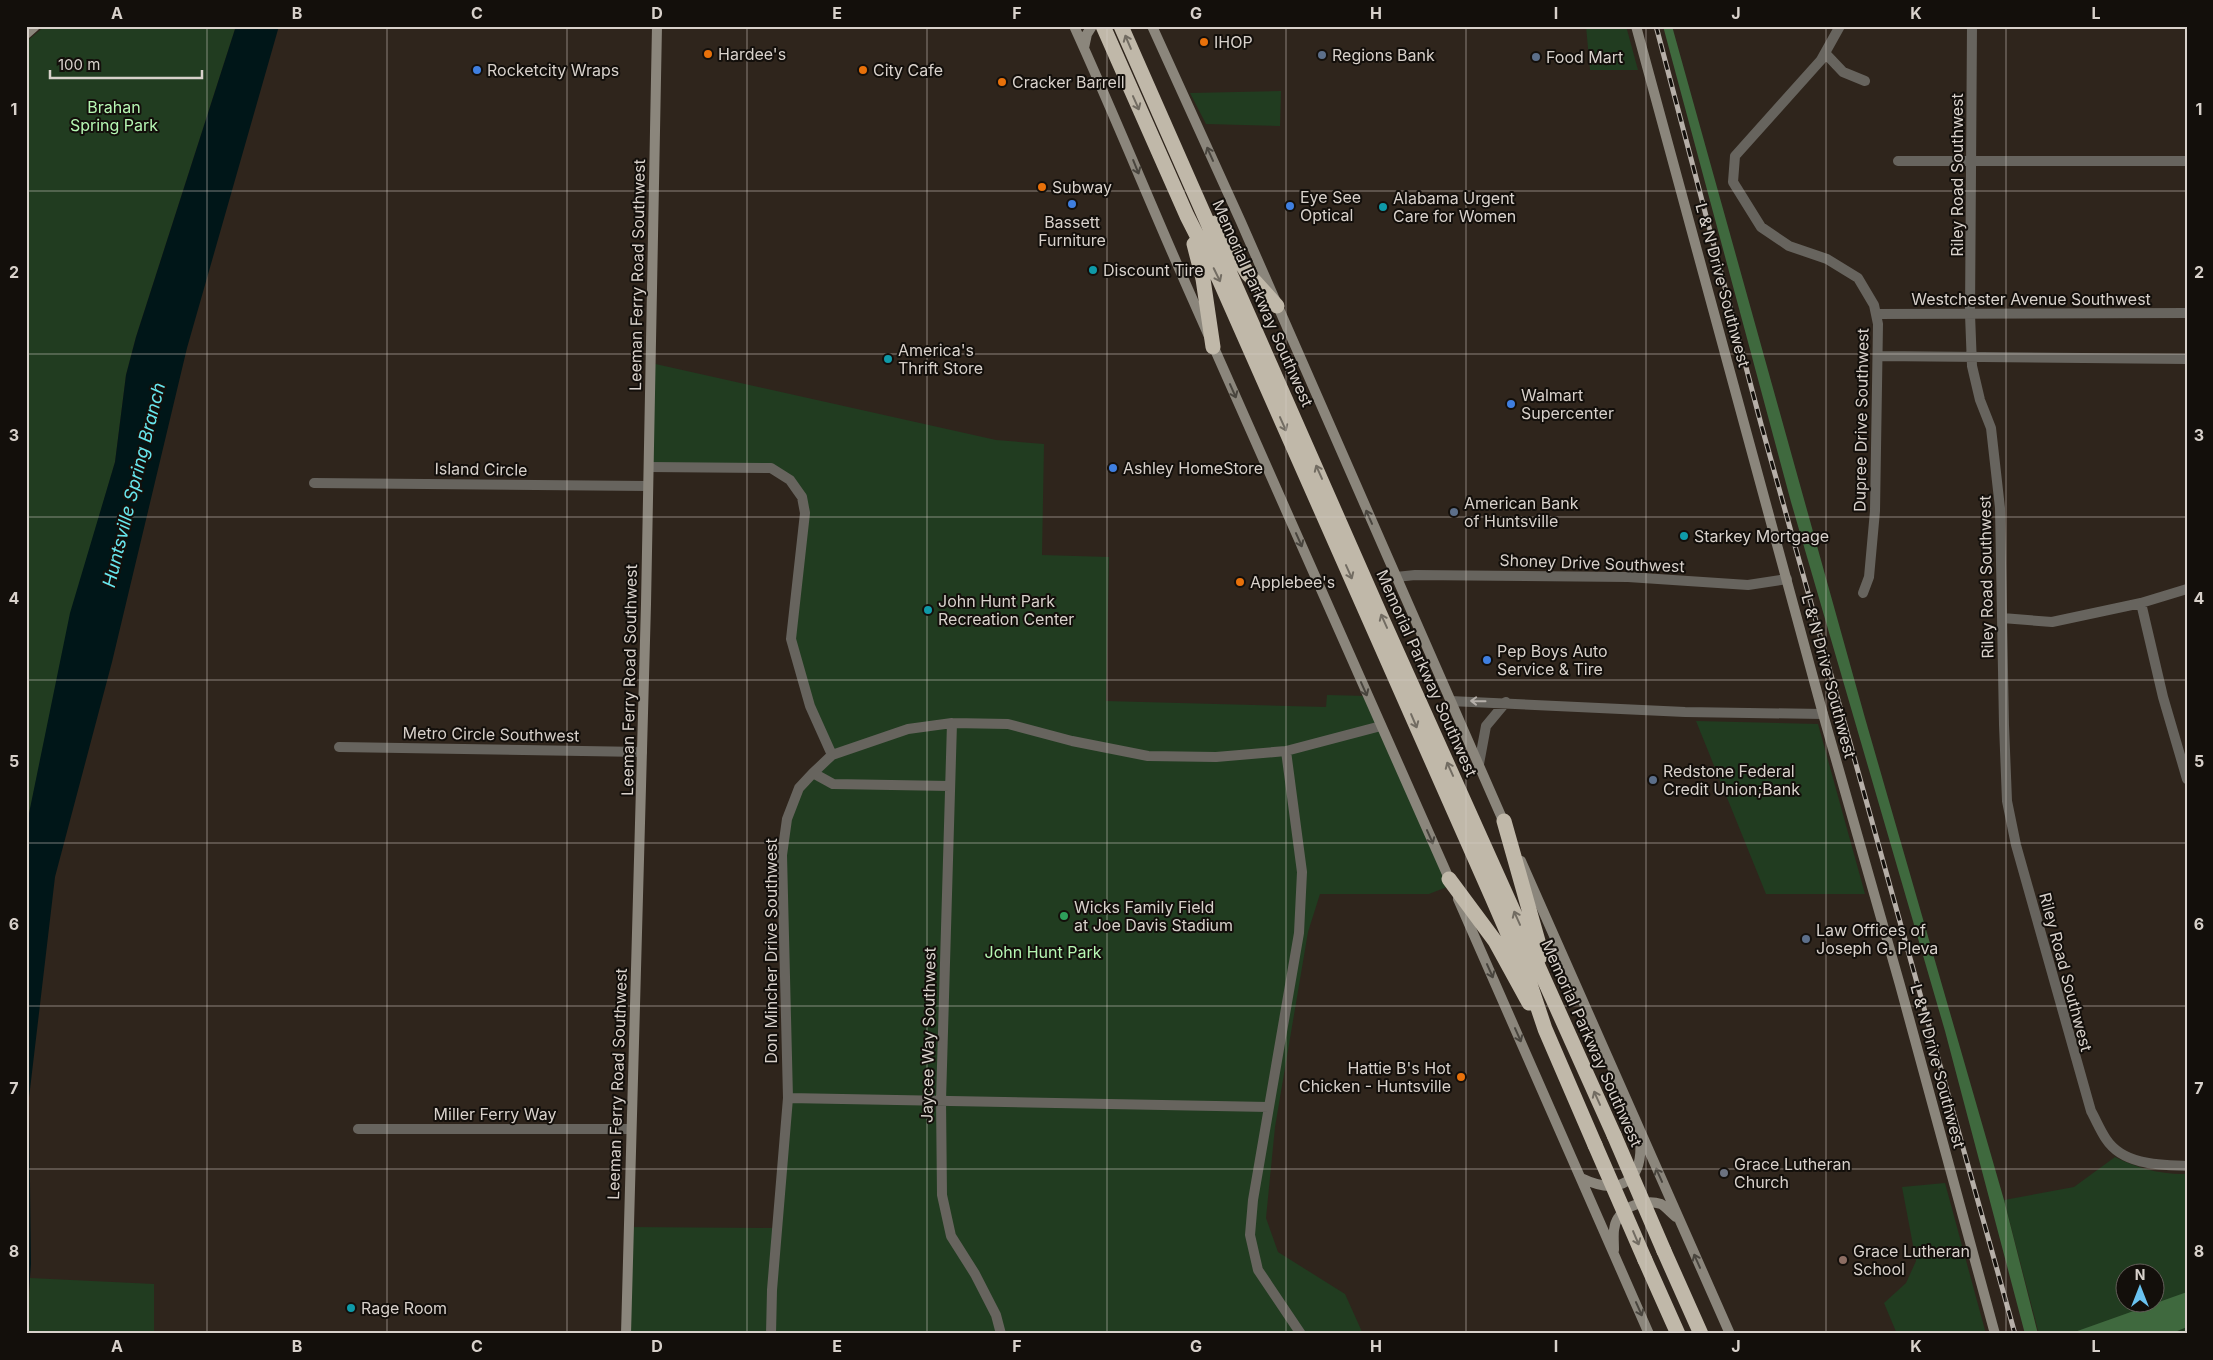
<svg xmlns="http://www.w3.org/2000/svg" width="2213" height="1360" font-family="Inter,sans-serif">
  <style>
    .green { fill: #213c20; fill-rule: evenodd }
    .forest { fill: #3f693e }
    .water { fill: #001618 }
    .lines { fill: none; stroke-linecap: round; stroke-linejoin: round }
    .street { stroke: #67645e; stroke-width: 10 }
    .secondary { stroke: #8b867c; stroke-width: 10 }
    .highway { stroke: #c0b8a9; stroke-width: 15 }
    .rail-casing { stroke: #b6afa8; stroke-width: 5 }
    .rail { stroke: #130f0b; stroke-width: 3; stroke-dasharray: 9; stroke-linecap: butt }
    .highway-bridge { stroke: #c0b8a9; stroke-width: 15 }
    .oneway { stroke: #726c62 }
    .oneway2 { stroke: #49453e }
    .oneway3 { stroke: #b6b0aa }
    .grid { fill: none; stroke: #d8d1cb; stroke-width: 1; stroke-opacity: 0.55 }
    .food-dot { fill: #e8710a; stroke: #130f0b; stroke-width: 2 }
    .service-dot { fill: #5c6f8a; stroke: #130f0b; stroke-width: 2 }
    .shop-dot { fill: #3f7fe0; stroke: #130f0b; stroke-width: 2 }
    .culture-dot { fill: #0f9aa8; stroke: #130f0b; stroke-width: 2 }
    .leisure-dot { fill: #2e9e5b; stroke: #130f0b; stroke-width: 2 }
    .worship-dot { fill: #6b7280; stroke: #130f0b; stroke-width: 2 }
    .education-dot { fill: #8d6e63; stroke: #130f0b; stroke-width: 2 }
    .labels { text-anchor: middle; stroke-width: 4; stroke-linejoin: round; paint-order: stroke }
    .poi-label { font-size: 16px; fill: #d8d1cb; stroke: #130f0b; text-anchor: start }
    .park-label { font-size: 16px; fill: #b6f7b3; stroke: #130f0b }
    .street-label { font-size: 16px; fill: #d8d1cb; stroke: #130f0b }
    .water-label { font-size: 18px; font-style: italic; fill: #68e7ee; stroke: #130f0b }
    .neatline { fill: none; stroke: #d8d1cb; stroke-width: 2 }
    .grid-label { font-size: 16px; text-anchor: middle; font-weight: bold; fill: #d8d1cb }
  </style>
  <rect width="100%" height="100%" fill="#2f251c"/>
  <path class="green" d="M45 26H236L136 337 126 375 115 462 70 617 26 830V42Z
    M1586 26H1626L1638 70H1590Z
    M1281 91 1280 126 1206 124 1190 93Z
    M651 363 996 440 1044 444 1042 555 1109 557 1106 701 1326 707 1327 695 1368 696 1452 885 1429 894H1320L1308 932 1275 1127 1266 1218 1278 1252 1345 1294 1363 1334H626L627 1227 777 1228 788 1098 782 855 799 788 832 755 791 639 802 497 771 468 649 467Z
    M1696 721 1818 724 1865 894H1766Z
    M2115 1157C2137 1168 2162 1175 2187 1174V1334H2039L2004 1200 2074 1187ZM2126 1272H2156V1302H2126Z
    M1945 1183 1986 1334H1897L1884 1303 1906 1283 1916 1261 1902 1187Z
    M30 1278 154 1284V1334H27Z"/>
  <path class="forest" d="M1663 26H1672L1865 718 2004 1200 2038 1334H2025L1945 1031 1791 502Z
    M2187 1292V1327L2170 1334H2069Z"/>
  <path class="water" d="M236 26H279L187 348 112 662 55 877 29 1098 31 1264 26 1334V828L70 613 115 462 126 375 136 337Z"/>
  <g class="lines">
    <path class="street" d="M1840 26 1821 60 1735 156 1733 182 1761 227 1789 246 1827 259 1858 278 1874 305 1878 324 1875 511 1869 577 1863 593
      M1972 26 1970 314 1972 366 1980 400 1991 428 2000 508 2004 725 2007 801 2016 845 2091 1111C2096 1120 2100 1130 2106 1139 2123 1165 2159 1165 2187 1166
      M1825 53 1843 72 1865 81
      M1898 161H2187
      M1876 314 2187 313
      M1878 356 2187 359
      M649 467 771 468 790 480 802 497 805 513 791 639 810 706 832 755
      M314 483 648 486
      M1396 577 1415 575 1628 577 1748 585 1787 579
      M2141 603 2163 697 2187 779
      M2002 618 2052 622 2141 603 2187 589
      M1450 701 1685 712 1823 714
      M952 723 941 1100 942 1195 951 1236 975 1274 996 1315 1001 1334
      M339 747 642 752
      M1479 764 1486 726 1506 702
      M813 773 833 784 950 786
      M788 1098 1269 1107 1299 933 1302 872 1286 751
      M1269 1107 1253 1200 1250 1235 1258 1270 1301 1334
      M358 1129H631
      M771 1334 772 1290 788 1098 782 855 787 819 799 788 813 773 832 755 908 729 952 723 1008 724 1072 741 1148 756 1216 757 1286 751 1381 726"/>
    <path class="secondary" d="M1074 26C1115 116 1152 208 1192 298 1277 494 1364 689 1451 883
      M1152 26 1241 222 1505 825
      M1636 26 1823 714 1900 985 1995 1334
      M26 34 35 26
      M1084 48 1087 34 1092 26
      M1521 861 1730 1334
      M1458 899 1649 1334
      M1581 1178C1619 1196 1644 1183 1640 1138
      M1614 1250C1614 1239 1612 1227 1618 1218 1625 1205 1647 1199 1661 1204 1666 1207 1671 1213 1676 1217
      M626 1334 646 604 657 26"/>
    <path class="highway" d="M1103 26 1187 216 1219 279 1492 897 1531 987 1545 1029 1595 1145
      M1121 26 1383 621 1614 1135
      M1216 223 1248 274 1277 306
      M1194 244 1203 279 1213 347
      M1504 821 1538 941 1540 957
      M1449 879 1495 941 1529 1003
      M1664 1251 1701 1334
      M1645 1260 1678 1334"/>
    <g class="rail-casing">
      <path id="rail" d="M1656 26 1761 424 2015 1334"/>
    </g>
    <use href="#rail" class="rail"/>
    <path class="highway-bridge" d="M1614 1135 1664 1251
      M1595 1145 1645 1260"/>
  </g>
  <defs><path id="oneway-shaft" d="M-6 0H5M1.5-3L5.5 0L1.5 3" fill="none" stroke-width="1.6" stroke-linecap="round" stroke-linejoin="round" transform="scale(1.25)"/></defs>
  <g class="oneway">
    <use href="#oneway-shaft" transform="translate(1128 42) rotate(-113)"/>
    <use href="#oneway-shaft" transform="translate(1136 103) rotate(66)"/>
    <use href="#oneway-shaft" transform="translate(1217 275) rotate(64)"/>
    <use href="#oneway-shaft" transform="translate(1283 424) rotate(66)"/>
    <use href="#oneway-shaft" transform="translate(1319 472) rotate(-114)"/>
    <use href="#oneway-shaft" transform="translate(1349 572) rotate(66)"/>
    <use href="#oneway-shaft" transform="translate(1384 621) rotate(-114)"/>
    <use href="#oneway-shaft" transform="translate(1414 721) rotate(67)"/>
    <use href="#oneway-shaft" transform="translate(1450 769) rotate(-114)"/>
    <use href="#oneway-shaft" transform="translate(1517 918) rotate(-114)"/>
    <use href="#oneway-shaft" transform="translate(1597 1098) rotate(-114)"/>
    <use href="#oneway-shaft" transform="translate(1636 1238) rotate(67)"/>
  </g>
  <g class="oneway2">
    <use href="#oneway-shaft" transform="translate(1210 154) rotate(-114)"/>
    <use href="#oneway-shaft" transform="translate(1136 167) rotate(68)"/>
    <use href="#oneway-shaft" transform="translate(1233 391) rotate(66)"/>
    <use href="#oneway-shaft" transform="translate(1369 517) rotate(-114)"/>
    <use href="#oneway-shaft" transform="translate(1299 540) rotate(66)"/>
    <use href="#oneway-shaft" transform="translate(1364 689) rotate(66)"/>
    <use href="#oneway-shaft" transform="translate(1430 837) rotate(66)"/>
    <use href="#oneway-shaft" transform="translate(1490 971) rotate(66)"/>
    <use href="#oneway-shaft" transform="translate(1518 1035) rotate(66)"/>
    <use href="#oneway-shaft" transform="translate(1659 1175) rotate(-114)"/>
    <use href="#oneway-shaft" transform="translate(1697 1261) rotate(-114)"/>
    <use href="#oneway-shaft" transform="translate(1639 1309) rotate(66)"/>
  </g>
  <use class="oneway3" href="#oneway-shaft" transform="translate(1478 701) rotate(-179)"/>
  <path class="grid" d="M207 26V1334M387 26V1334M567 26V1334M747 26V1334M927 26V1334M1107 26V1334M1286 26V1334M1466 26V1334M1646 26V1334M1826 26V1334M2006 26V1334M26 191H2187M26 354H2187M26 517H2187M26 680H2187M26 843H2187M26 1006H2187M26 1169H2187"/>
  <g class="food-dot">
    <circle cx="1204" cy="42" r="5"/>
    <circle cx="708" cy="54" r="5"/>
    <circle cx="863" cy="70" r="5"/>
    <circle cx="1002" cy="82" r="5"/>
    <circle cx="1042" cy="187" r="5"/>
    <circle cx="1240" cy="582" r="5"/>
    <circle cx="1461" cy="1077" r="5"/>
  </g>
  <g class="service-dot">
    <circle cx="1322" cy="55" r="5"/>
    <circle cx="1536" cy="57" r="5"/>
    <circle cx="1454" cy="512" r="5"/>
    <circle cx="1653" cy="780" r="5"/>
    <circle cx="1806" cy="939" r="5"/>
  </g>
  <g class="shop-dot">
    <circle cx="477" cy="70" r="5"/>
    <circle cx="1072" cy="204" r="5"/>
    <circle cx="1290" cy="206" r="5"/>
    <circle cx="1511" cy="404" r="5"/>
    <circle cx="1113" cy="468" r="5"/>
    <circle cx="1487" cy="660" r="5"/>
  </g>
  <g class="culture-dot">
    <circle cx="1383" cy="207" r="5"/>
    <circle cx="1093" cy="270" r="5"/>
    <circle cx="888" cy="359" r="5"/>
    <circle cx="1684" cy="536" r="5"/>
    <circle cx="928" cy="610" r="5"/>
    <circle cx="351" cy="1308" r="5"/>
  </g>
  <circle class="leisure-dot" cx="1064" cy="916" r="5"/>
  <circle class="worship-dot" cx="1724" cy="1173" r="5"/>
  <circle class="education-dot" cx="1843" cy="1260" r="5"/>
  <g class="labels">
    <g class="poi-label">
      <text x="1214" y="48">IHOP</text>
      <text x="718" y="60">Hardee's</text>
      <text x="1332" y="61">Regions Bank</text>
      <text x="1546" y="63">Food Mart</text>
      <text x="487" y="76">Rocketcity Wraps</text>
      <text x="873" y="76">City Cafe</text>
      <text x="1012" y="88">Cracker Barrell</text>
      <text x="1052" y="193">Subway</text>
      <text x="1300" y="203">Eye See<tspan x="1300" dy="18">Optical</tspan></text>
      <text x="1393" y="204">Alabama Urgent<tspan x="1393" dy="18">Care for Women</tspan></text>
      <text x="1072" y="228" text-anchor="middle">Bassett<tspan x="1072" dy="18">Furniture</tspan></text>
      <text x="1103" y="276">Discount Tire</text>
      <text x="898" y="356">America's<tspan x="898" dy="18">Thrift Store</tspan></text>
      <text x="1521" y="401">Walmart<tspan x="1521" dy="18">Supercenter</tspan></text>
      <text x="1123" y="474">Ashley HomeStore</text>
      <text x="1464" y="509">American Bank<tspan x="1464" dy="18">of Huntsville</tspan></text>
      <text x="1694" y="542">Starkey Mortgage</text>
      <text x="1250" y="588">Applebee's</text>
      <text x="938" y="607">John Hunt Park<tspan x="938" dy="18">Recreation Center</tspan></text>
      <text x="1497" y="657">Pep Boys Auto<tspan x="1497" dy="18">Service &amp; Tire</tspan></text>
      <text x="1663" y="777">Redstone Federal<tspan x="1663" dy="18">Credit Union;Bank</tspan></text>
      <text x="1074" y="913">Wicks Family Field<tspan x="1074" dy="18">at Joe Davis Stadium</tspan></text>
      <text x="1816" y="936">Law Offices of<tspan x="1816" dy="18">Joseph G. Pleva</tspan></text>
      <text x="1451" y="1074" text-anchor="end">Hattie B's Hot<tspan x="1451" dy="18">Chicken - Huntsville</tspan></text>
      <text x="1734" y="1170">Grace Lutheran<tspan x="1734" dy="18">Church</tspan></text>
      <text x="1853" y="1257">Grace Lutheran<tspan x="1853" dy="18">School</tspan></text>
      <text x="361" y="1314">Rage Room</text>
    </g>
    <g class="park-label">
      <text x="114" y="113">Brahan<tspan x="114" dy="18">Spring Park</tspan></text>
      <text x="1043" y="958">John Hunt Park</text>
    </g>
    <g class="street-label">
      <text transform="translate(1957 175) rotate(-90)" y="6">Riley Road Southwest</text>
      <text transform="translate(637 275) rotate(-89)" y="6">Leeman Ferry Road Southwest</text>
      <text transform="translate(1723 285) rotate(75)" y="6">L &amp; N Drive Southwest</text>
      <text x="2031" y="305">Westchester Avenue Southwest</text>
      <text transform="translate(1263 303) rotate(66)" y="6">Memorial Parkway Southwest</text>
      <text transform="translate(1861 420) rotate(-89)" y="6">Dupree Drive Southwest</text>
      <text transform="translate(481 469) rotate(1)" y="6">Island Circle</text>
      <text transform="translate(1592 563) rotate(2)" y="6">Shoney Drive Southwest</text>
      <text transform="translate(1986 577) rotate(-91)" y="6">Riley Road Southwest</text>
      <text transform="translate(1427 673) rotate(66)" y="6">Memorial Parkway Southwest</text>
      <text transform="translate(1829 676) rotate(75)" y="6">L &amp; N Drive Southwest</text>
      <text transform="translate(629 680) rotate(-89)" y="6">Leeman Ferry Road Southwest</text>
      <text transform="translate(491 734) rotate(1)" y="6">Metro Circle Southwest</text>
      <text transform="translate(771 951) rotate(-90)" y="6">Don Mincher Drive Southwest</text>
      <text transform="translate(2066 972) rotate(75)" y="6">Riley Road Southwest</text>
      <text transform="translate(928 1035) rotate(-89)" y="6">Jaycee Way Southwest</text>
      <text transform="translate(1592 1043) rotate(66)" y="6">Memorial Parkway Southwest</text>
      <text transform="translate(1938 1066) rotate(75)" y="6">L &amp; N Drive Southwest</text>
      <text transform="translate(617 1084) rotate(-88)" y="6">Leeman Ferry Road Southwest</text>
      <text x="495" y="1120">Miller Ferry Way</text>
    </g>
    <g class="water-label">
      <text transform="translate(134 485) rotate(-76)" y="6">Huntsville Spring Branch</text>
    </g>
  </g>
  <rect width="2213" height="1360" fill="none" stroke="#130f0b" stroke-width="55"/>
  <g transform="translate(2140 1288)"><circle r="24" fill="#130f0b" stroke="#625d58"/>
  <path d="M0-4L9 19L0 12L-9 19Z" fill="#6ac3f1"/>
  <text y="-8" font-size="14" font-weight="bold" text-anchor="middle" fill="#d8d1cb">N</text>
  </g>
  <path d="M50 70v8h152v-8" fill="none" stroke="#d8d1cb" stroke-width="2.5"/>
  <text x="58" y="70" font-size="15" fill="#d8d1cb" stroke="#130f0b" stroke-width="4" paint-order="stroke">100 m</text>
  <rect x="28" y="28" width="2158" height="1304" class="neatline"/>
  <g class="grid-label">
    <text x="117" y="19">A</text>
    <text x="297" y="19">B</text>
    <text x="477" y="19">C</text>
    <text x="657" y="19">D</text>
    <text x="837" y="19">E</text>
    <text x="1017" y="19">F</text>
    <text x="1196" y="19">G</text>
    <text x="1376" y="19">H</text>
    <text x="1556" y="19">I</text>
    <text x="1736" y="19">J</text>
    <text x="1916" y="19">K</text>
    <text x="2096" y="19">L</text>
    <text x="14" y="115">1</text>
    <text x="2199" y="115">1</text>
    <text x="14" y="278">2</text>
    <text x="2199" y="278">2</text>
    <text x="14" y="441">3</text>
    <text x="2199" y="441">3</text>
    <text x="14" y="604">4</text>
    <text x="2199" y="604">4</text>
    <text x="14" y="767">5</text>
    <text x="2199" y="767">5</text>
    <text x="14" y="930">6</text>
    <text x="2199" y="930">6</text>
    <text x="14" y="1094">7</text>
    <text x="2199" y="1094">7</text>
    <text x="14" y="1257">8</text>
    <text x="2199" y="1257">8</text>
    <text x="117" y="1352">A</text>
    <text x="297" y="1352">B</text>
    <text x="477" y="1352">C</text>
    <text x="657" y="1352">D</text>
    <text x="837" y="1352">E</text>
    <text x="1017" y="1352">F</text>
    <text x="1196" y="1352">G</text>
    <text x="1376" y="1352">H</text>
    <text x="1556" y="1352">I</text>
    <text x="1736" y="1352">J</text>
    <text x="1916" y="1352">K</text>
    <text x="2096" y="1352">L</text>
  </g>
</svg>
